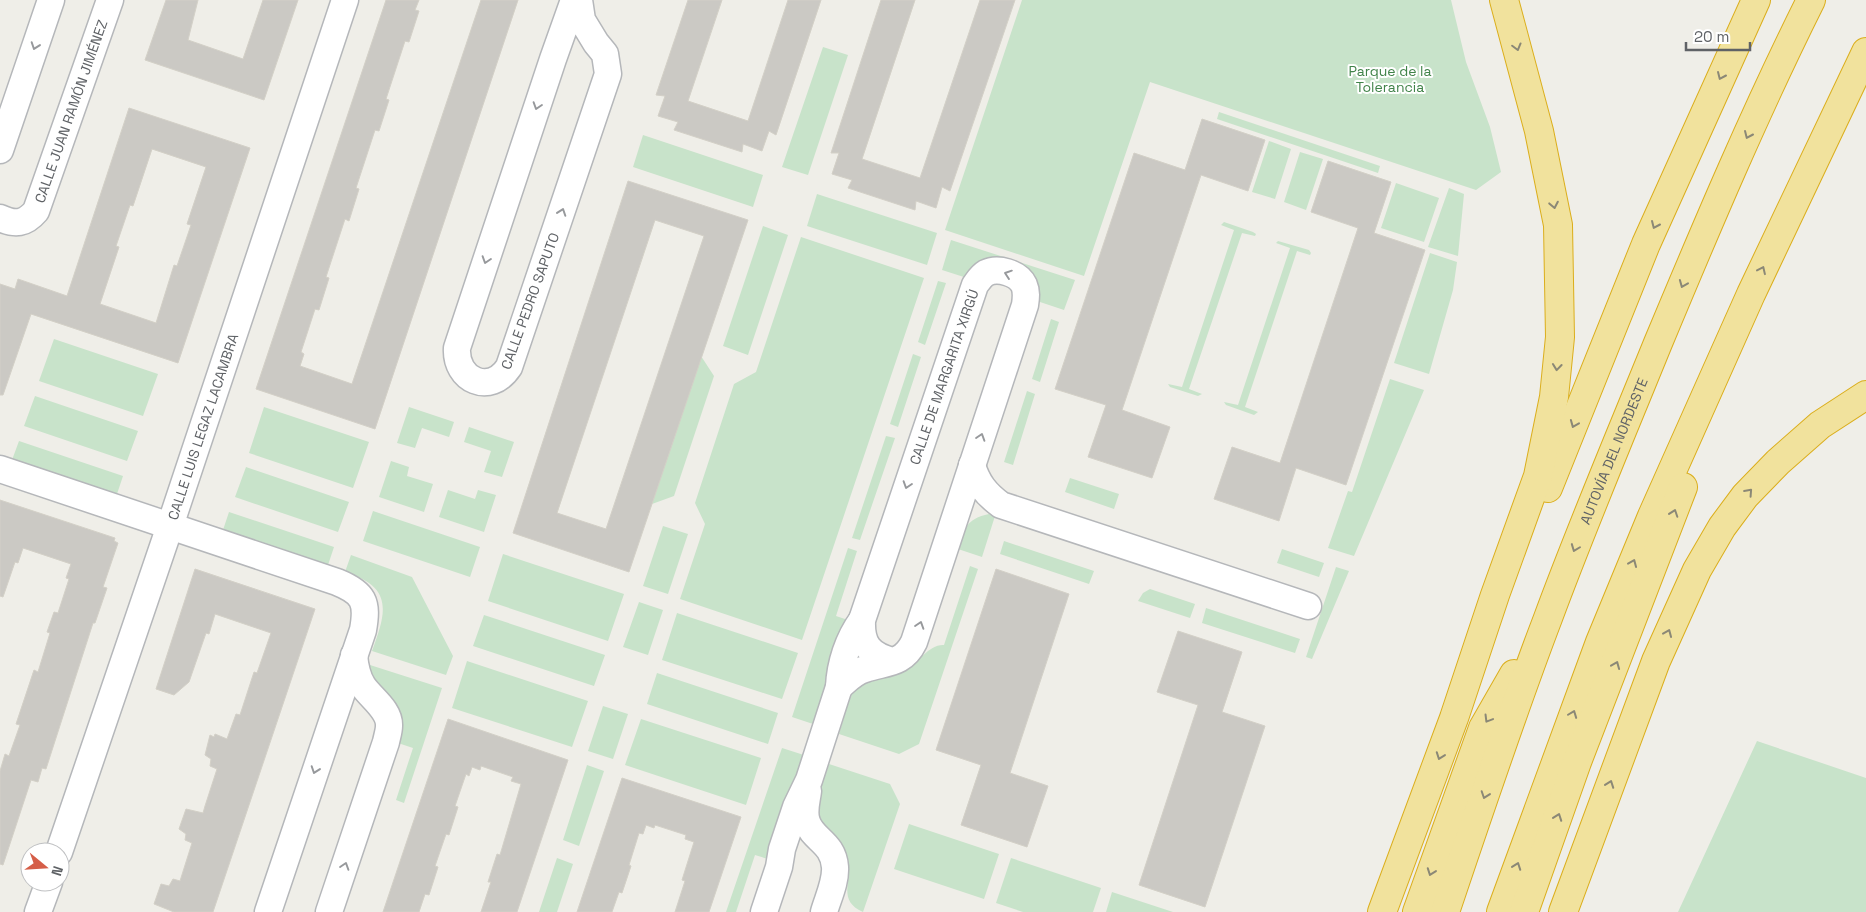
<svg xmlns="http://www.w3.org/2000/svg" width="1866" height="912" font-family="'Space Grotesk',sans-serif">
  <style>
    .green { fill: #c8e3ca }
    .building { fill: #cbc9c4; stroke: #d3d0c7; fill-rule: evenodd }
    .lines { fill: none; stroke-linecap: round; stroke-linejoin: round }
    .minor-casing { stroke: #b5b7ba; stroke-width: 29 }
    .highway-casing { stroke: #dbae1c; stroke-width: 30 }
    .minor { stroke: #fff; stroke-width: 26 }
    .highway { stroke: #f1e29d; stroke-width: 28 }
    .oneway { stroke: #97999c }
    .oneway2 { stroke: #8b8876 }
    .labels { text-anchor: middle; stroke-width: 4; stroke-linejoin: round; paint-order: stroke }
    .park-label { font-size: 14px; fill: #418349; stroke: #fff }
    .street-label { font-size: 14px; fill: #5f6266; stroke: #fff }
  </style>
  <rect width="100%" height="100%" fill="#efeee8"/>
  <path class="green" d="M1022 0H1451L1466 62 1490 127 1501 172 1476 190 1150 82 1084 276 945 230Z
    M823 47 848 55 808 175 782 167Z
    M1219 112 1380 166 1378 173 1217 119Z
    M643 135 763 175 753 207 633 167Z
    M1269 141 1291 149 1275 199 1252 192Z
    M1300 152 1323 159 1306 210 1284 202Z
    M1396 183 1439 198 1424 242 1381 228Z
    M1449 188 1464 194 1458 256 1428 247Z
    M817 194 937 233 927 265 807 226Z
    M1224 222 1253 232 1256 234 1255 236 1242 233 1189 389 1202 394 1198 396 1170 387 1168 384 1182 387 1234 230 1221 225Z
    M763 226 788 235 748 355 723 346Z
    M801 237 924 278 802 640 680 599 705 524 695 503 734 384 756 372Z
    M951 240 1075 280 1064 310 1040 302 1038 290 967 278 942 270Z
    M1278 241 1309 250 1311 253 1310 255 1297 251 1245 407 1258 412 1254 415 1226 405 1224 402 1238 405 1290 248 1276 243Z
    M1430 253 1457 262 1453 290 1429 374 1394 363Z
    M938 281 946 283 925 345 918 342Z
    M1051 319 1059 322 1040 382 1032 379Z
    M54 339 158 374 143 416 39 381Z
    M913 354 921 357 898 427 890 424Z
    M701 356 714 376 674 496 652 504Z
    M1390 379 1424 390 1354 556 1328 548 1348 491 1352 492Z
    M1027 391 1035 394 1013 465 1004 462Z
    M35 396 138 431 127 461 24 426Z
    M264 407 369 442 353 488 249 453Z
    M409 407 454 422 449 437 422 428 415 448 397 443Z
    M469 427 514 442 502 477 484 472 491 451 464 442Z
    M886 436 895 438 860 540 852 538Z
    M19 441 123 476 117 494 12 460Z
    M391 461 409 467 407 476 433 484 424 512 379 497Z
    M246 467 349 502 338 532 235 497Z
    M1070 478 1119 494 1114 509 1065 492Z
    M448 490 475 499 478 490 496 495 484 532 439 517Z
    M373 511 480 547 470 577 363 541Z
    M229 512 334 547 328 565 223 530Z
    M989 514 995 516 982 557 958 549C964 529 966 519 989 514Z
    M663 526 688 534 668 594 643 586Z
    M1004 541 1094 571 1089 584 1000 554Z
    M848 548 857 551 836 616 851 621 816 725 792 717Z
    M1282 549 1324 563 1319 577 1277 563Z
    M503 554 624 594 608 641 488 601Z
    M351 555 412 577 453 656 446 675 372 651C387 611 393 587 345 572Z
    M970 566 978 569 919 744 899 754 839 734C843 723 849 694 857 687 872 673 891 680 907 670 918 663 929 644 944 645Z
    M1336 567 1349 571 1312 659 1306 657Z
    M1150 589 1195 604 1190 618 1138 601 1143 593Z
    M639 602 663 610 648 655 623 647Z
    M1206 608 1300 639 1295 653 1202 623Z
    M677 613 798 653 782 699 662 660Z
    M484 615 605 655 594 686 473 646Z
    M467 661 588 701 572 747 452 708Z
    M370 665 442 688 404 803 396 800 413 748 398 743 369 669Z
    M657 673 778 713 768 744 647 704Z
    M603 706 628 714 613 759 588 751Z
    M641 719 761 758 746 805 625 765Z
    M1757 741 1866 778V912H1678Z
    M782 748 807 756 771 860 755 855 736 912H726Z
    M829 764 890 784 900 804 863 912C834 899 856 877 846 857 836 837 816 830 816 805 817 793 826 775 829 764Z
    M587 765 604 771 579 846 563 840Z
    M909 824 999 854 984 899 894 869Z
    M557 858 573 864 557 912H539Z
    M1011 858 1101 888 1093 912H1023L996 903Z
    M1112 892 1173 912H1106Z"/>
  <path class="building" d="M166 0H198L188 40 243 59 263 0H298L264 100 145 60Z
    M386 0H419L415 10 419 11 409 42 405 41 386 99 389 100 379 131 375 130 356 188 359 189 349 221 345 219 326 277 329 278 319 310 315 309 301 352 304 354 300 366 352 384 481 0H518L375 429 256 389Z
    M688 0H722L688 101 748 121 788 0H821L776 135 769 131 762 151 743 144 742 152 674 130 678 122 658 116 665 96 656 95Z
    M881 0H915L862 159 920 178 980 0H1015L950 191 942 187 936 208 916 201 915 210 848 188 852 180 832 174 839 153H831Z
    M129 108 250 148 178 363 31 314 3 395H0V284L15 289 18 279 67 296ZM152 149 206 167 187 224 191 225 177 266 174 265 156 323 100 304 119 247 116 246 130 205 133 206Z
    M1202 119 1265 140 1248 191 1201 175 1122 410 1170 427 1152 478 1088 457 1106 405 1055 389 1134 153 1185 170Z
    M1328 161 1391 182 1374 233 1425 250 1346 485 1296 468 1279 521 1214 499 1232 447 1280 463 1358 228 1311 212Z
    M628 181 748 220 629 572 513 533ZM655 220 704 236 606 529 557 513Z
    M0 500 115 538 114 541 118 543 103 587 107 588 95 623H93L46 769 42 768 38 782 31 780 3 865 0 864V771L5 754 9 756 20 725 16 724 34 670 38 672 50 633 47 632 54 612 58 613 69 579 66 578 71 564 23 548 18 563 15 562 3 597 0 596Z
    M195 569 315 609 213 912H174L154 904 161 884 169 886 173 879 180 881 192 843 185 840 186 834 179 829 186 809 203 813 205 806 217 769 210 766 211 759 205 755 210 735 214 737 215 734 227 739 236 714 240 715 254 672 257 673 271 633 215 614 209 634 206 633 189 682 174 695 156 689Z
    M996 569 1069 594 1010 773 1048 786 1027 847 961 825 981 765 936 750Z
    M1178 631 1242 652 1222 712 1265 726 1205 907 1139 885 1198 705 1157 692Z
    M448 719 568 760 517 912H481L491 882H488L497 854 500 855 521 784 511 781 513 777 481 766 480 770 472 767 469 776 466 774 455 806 458 807 449 835 446 834 435 866 438 867 429 895 425 894 419 912H383Z
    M622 778 741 817 709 912H675L685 881 682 880 694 842 685 839 686 835 655 825 654 828 646 825 643 834 639 833 629 865 631 866 622 893 619 892 612 912H577Z"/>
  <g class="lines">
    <g class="minor-casing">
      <g id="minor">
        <path d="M574 0 553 59 457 348C455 380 490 396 509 367L608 74 605 54 596 43 582 20 579 0"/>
        <path d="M0 150 51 0"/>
        <path id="s1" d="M0 218C15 225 25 224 36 211L110 0"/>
        <path d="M972 465C977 483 986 494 1001 505L1308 606"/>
        <path d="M0 469 337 582C364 593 368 602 363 630L268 912"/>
        <path d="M839 687C847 680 854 672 865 669 885 662 903 665 914 642L1025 305C1026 298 1027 292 1024 285 1018 273 998 267 986 273 981 276 978 281 975 285L862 620C861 644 869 655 893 661"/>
        <path d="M808 791C807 800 803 812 807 822 813 840 833 842 835 867 836 882 828 898 824 912"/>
        <path id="s2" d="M59 852 170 526 345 0"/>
        <path d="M38 912 49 882"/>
        <path d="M329 912 386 742C387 737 389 731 389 726 390 710 371 698 363 686 357 677 355 666 354 655"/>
        <path d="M764 912 779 867 782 849 796 807 809 780 839 687C840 664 848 639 862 620"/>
      </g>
    </g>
    <g class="highway-casing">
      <g id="highway">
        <path d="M1548 488 1646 244 1756 0"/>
        <path d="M1382 912 1454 718 1495 595 1538 476 1554 397 1560 337 1558 225 1539 131 1504 0"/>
        <path d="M1417 912 1483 728 1514 674"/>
        <path id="s3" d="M1445 912C1478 814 1511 715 1548 618 1582 526 1621 434 1658 343 1706 228 1755 112 1811 0"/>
        <path d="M1501 912 1600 642 1652 516 1751 294 1866 52"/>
        <path d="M1524 912 1577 762 1683 487"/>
        <path d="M1563 912 1656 661 1697 570 1722 527 1745 496 1778 462 1820 425 1866 395"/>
      </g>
    </g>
    <use href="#minor" class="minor"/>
    <use href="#highway" class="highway"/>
  </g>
  <defs><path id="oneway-chevron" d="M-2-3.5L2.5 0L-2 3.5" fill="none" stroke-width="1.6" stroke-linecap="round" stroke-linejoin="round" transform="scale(1.25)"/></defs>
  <g class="oneway">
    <use href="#oneway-chevron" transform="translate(35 46) rotate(109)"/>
    <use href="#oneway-chevron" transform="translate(537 106) rotate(108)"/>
    <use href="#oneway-chevron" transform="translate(562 212) rotate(-71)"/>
    <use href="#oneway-chevron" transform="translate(486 260) rotate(108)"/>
    <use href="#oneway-chevron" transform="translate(1008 274) rotate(-161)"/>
    <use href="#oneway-chevron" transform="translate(981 437) rotate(-72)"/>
    <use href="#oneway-chevron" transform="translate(907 485) rotate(108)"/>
    <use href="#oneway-chevron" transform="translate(920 625) rotate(-72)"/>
    <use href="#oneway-chevron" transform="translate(315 770) rotate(109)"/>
    <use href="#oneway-chevron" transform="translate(345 866) rotate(-72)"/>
  </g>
  <g class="oneway2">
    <use href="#oneway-chevron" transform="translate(1517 47) rotate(75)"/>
    <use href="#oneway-chevron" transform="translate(1721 76) rotate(114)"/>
    <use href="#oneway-chevron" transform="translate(1748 135) rotate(114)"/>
    <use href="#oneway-chevron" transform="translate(1554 205) rotate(79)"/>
    <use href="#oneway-chevron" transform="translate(1655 225) rotate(114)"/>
    <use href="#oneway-chevron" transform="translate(1762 270) rotate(-65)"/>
    <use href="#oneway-chevron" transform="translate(1683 284) rotate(112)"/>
    <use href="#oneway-chevron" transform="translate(1557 367) rotate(96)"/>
    <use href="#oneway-chevron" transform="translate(1574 424) rotate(112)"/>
    <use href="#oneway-chevron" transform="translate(1749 492) rotate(-48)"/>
    <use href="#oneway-chevron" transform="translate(1674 513) rotate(-71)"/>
    <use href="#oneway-chevron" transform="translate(1575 548) rotate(111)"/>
    <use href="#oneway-chevron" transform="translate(1633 563) rotate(-67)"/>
    <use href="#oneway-chevron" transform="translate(1668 633) rotate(-67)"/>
    <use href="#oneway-chevron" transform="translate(1616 665) rotate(-68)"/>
    <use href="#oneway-chevron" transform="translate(1573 714) rotate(-69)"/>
    <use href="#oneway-chevron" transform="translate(1488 719) rotate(121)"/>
    <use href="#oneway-chevron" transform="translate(1440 756) rotate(110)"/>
    <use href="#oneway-chevron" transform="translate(1610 784) rotate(-70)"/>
    <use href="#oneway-chevron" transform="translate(1485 795) rotate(109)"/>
    <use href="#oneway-chevron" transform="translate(1558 817) rotate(-70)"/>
    <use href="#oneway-chevron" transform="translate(1517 866) rotate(-70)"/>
    <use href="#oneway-chevron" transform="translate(1431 872) rotate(110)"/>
  </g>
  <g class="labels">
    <g class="park-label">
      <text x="1390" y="76">Parque de la<tspan x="1390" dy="16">Tolerancia</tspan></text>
    </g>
    <g class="street-label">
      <text dy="5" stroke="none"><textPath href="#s1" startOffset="146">CALLE JUAN RAMÓN JIMÉNEZ</textPath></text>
      <text transform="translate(530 301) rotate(-70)" y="5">CALLE PEDRO SAPUTO</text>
      <text transform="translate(944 377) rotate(-71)" y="5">CALLE DE MARGARITA XIRGÚ</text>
      <text dy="5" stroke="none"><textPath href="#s2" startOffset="449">CALLE LUIS LEGAZ LACAMBRA</textPath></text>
      <text dy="5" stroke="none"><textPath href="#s3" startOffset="491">AUTOVÍA DEL NORDESTE</textPath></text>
    </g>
  </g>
  <g transform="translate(45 867) rotate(108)"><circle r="24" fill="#ffffff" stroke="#bfc0c2"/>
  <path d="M0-4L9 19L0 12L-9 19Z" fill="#d55e48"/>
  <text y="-8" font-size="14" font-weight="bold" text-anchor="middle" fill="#5f6266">N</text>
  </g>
  <path d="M1686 42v8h64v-8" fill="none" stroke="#5f6266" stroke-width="2.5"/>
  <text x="1694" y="42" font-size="15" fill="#5f6266" stroke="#ffffff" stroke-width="4" paint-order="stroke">20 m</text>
</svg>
